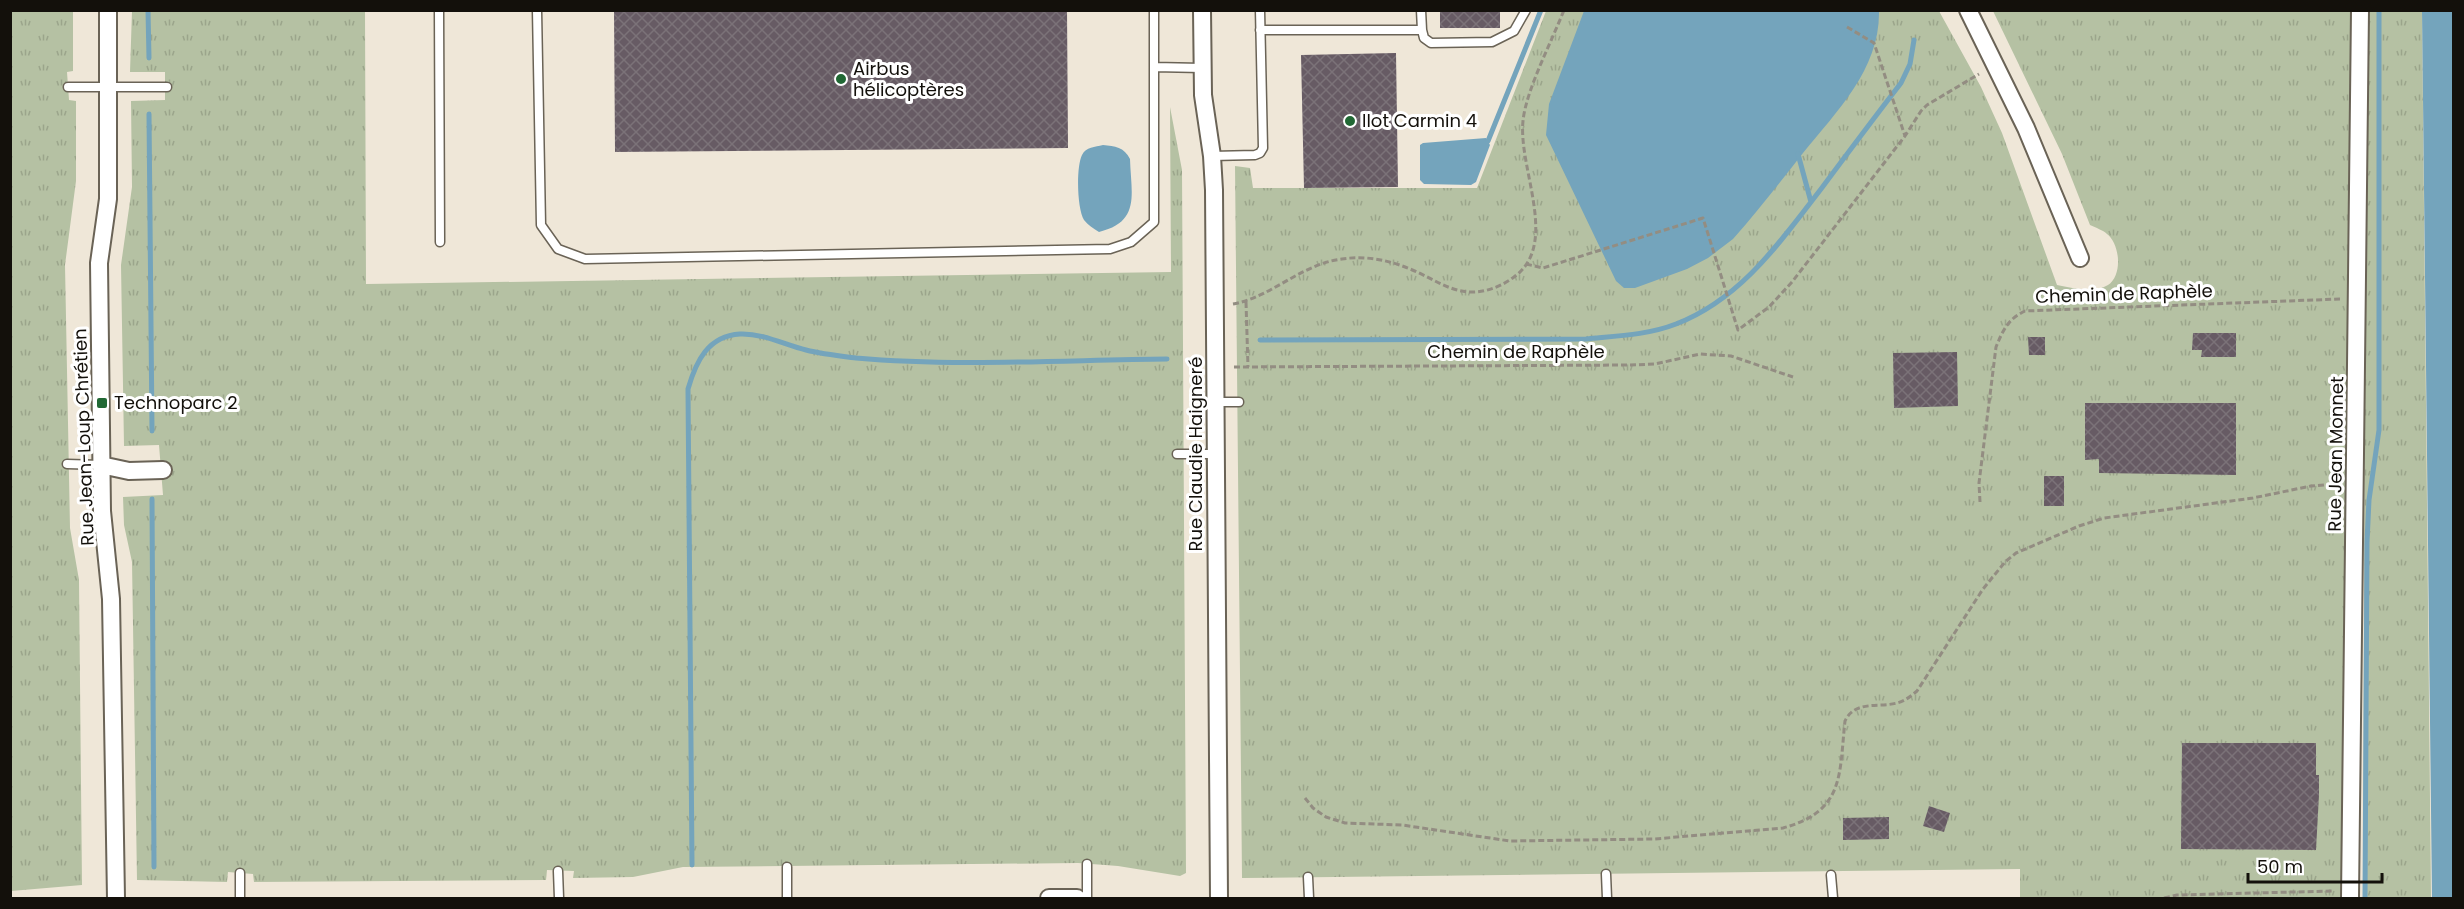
<svg xmlns="http://www.w3.org/2000/svg" width="2464" height="909" font-family="Poppins,sans-serif">
  <style>
    .grass { fill: url(#grass-tufts) }
    .water { fill: #74a4bc }
    .lines { fill: none; stroke-linecap: round; stroke-linejoin: round }
    .stream { stroke: #74a4bc; stroke-width: 5 }
    .building { fill: url(#building-cross-hatch) }
    .service-casing { stroke: #6a6356; stroke-width: 11 }
    .minor-casing { stroke: #6a6356; stroke-width: 20 }
    .path { stroke: #938d82; stroke-width: 3; stroke-dasharray: 6 3; stroke-linecap: butt }
    .service { stroke: #fff; stroke-width: 8 }
    .minor { stroke: #fff; stroke-width: 16 }
    .poi-dot { fill: #216834; stroke: #fff; stroke-width: 2 }
    .labels { text-anchor: middle; stroke-width: 6; stroke-linejoin: round; paint-order: stroke }
    .poi-label { font-size: 18px; fill: #13100b; stroke: #fff; text-anchor: start }
    .street-label { font-size: 18px; fill: #13100b; stroke: #fff }
  </style>
  <defs>
    <pattern id="grass-tufts" width="24" height="20" patternUnits="userSpaceOnUse" patternTransform="scale(1.5)"><rect width="24" height="20" fill="#b5c1a3"/><path d="M3 7l-1-3M5 7V3M7 7l1-3M15 17l-1-3M17 17v-4M19 17l1-3" fill="none" stroke="#9ba58b"/></pattern>
    <pattern id="building-cross-hatch" width="8" height="8" patternUnits="userSpaceOnUse" patternTransform="scale(1.5)"><rect width="8" height="8" fill="#675b64"/><path d="M0 0l8 8M0 8l8-8" fill="none" stroke="#7b7278"/></pattern>
  </defs>
  <rect width="100%" height="100%" fill="#efe7d8"/>
  <path class="grass" d="M11 11H73V71L67 72 69 100 76 101V181L65 265 70 528 79 580 82 885 11 891Z
    M132 11H365L366 284 1171 272 1170 107 1182 170 1186 873 1180 876 1118 866 1078 863 683 867 633 877 573 878 574 871 547 870 546 880 254 882 253 874 228 872 227 882 137 880 132 562 124 525 123 497 163 495 159 445 124 446 121 265 132 187 131 101 165 100V72H130Z
    M1546 11H1939L1981 87 2002 133 2057 285C2073 288 2093 294 2108 285 2123 275 2120 244 2107 234 2103 230 2096 228 2090 225L2062 154 1993 11H2353L2343 898H2020V869L1242 878 1235 166 1250 168 1253 188H1477Z
    M2366 11H2422L2431 898H2363Z"/>
  <path class="water" d="M1584 11H1879C1880 69 1837 111 1803 153 1780 182 1758 211 1733 239L1708 258 1687 269 1635 288H1624L1616 281 1546 135 1549 104Z
    M2422 11H2454L2453 898H2432Z
    M1486 138 1490 145 1476 182 1471 185 1424 184 1420 180V145L1423 143Z
    M1103 145C1115 146 1124 147 1130 159 1131 194 1141 222 1099 232 1093 228 1088 225 1084 220 1077 209 1076 167 1082 155 1086 147 1095 147 1103 145Z"/>
  <g class="lines">
    <path class="stream" d="M148 10 149 58
      M149 114 152 431
      M1488 141 1541 10
      M1798 154 1811 202
      M1260 340 1586 339C1616 336 1648 335 1676 324 1741 299 1780 242 1821 189 1847 154 1874 118 1901 83L1910 64 1914 40
      M152 499 154 867
      M692 865 688 389C696 361 708 336 740 334 763 333 785 345 806 350 822 354 840 356 856 358 957 367 1065 360 1167 359
      M2365 898 2367 542 2369 500 2379 430V10"/>
  </g>
  <path class="building" d="M614 10H1067L1068 148 615 152Z
    M1440 10H1500V28H1440Z
    M1396 53 1398 187 1304 188 1301 55Z
    M2193 333H2236V357H2201L2202 350H2192Z
    M2028 337H2045V355H2029Z
    M1957 352 1958 406 1894 408 1893 353Z
    M2085 403H2236V475L2099 473V459L2085 460Z
    M2044 476H2064V506H2044Z
    M2182 743H2316V775H2319V795L2316 850 2181 849Z
    M1929 806 1950 813 1944 832 1923 826Z
    M1889 817V839L1843 840V818Z"/>
  <g class="lines">
    <g class="service-casing">
      <path id="service" d="M439 10 440 242
        M537 10 541 225 558 249 585 259 1110 249 1131 242 1154 222V10
        M1421 10 1422 30 1424 38 1431 43 1492 42 1514 31 1526 10
        M1260 30H1422
        M1154 67 1202 68
        M68 87H167
        M1212 156 1255 155 1260 153 1263 148 1260 10
        M1215 402H1239
        M1177 454H1216
        M67 464 101 465
        M787 867V898
        M558 871 559 898
        M240 873V898
        M1606 874 1607 898
        M1831 875 1833 898
        M1308 877 1309 898
        M1087 898V864"/>
    </g>
    <g class="minor-casing">
      <path id="minor" d="M108 10V199L99 263 102 511 111 599 116 898
        M1202 10 1203 95 1212 156 1214 190 1219 898
        M1968 10 2026 128 2080 258
        M101 465 129 471 163 470
        M1049 898H1077
        M2350 898 2360 10"/>
    </g>
    <path class="path" d="M1847 27 1874 43 1905 136
      M1526 264 1543 268 1703 218 1738 330 1769 307 1792 282 1905 136 1921 111 1927 105 1979 74
      M1246 302 1248 367
      M1233 304C1272 297 1301 264 1342 259 1368 255 1393 261 1417 272 1435 280 1451 292 1472 292 1487 292 1502 286 1514 277 1560 244 1518 169 1523 121 1526 90 1552 41 1564 10
      M1234 367 1630 365 1655 364 1700 354 1731 356 1793 377
      M1980 502 1979 483 1996 347C2003 330 2008 319 2025 311L2340 299
      M1305 798 1313 808 1326 817 1345 823 1402 825 1510 841 1654 839 1783 828C1845 811 1839 775 1845 721 1855 700 1878 708 1897 703 1905 701 1911 696 1917 691L1983 589 2005 562 2016 553 2079 526 2104 518 2253 498 2311 486 2338 484
      M2164 898 2177 895 2333 891"/>
    <use href="#service" class="service"/>
    <use href="#minor" class="minor"/>
  </g>
  <g class="poi-dot">
    <circle cx="841" cy="79" r="6"/>
    <circle cx="1350" cy="121" r="6"/>
    <rect x="96" y="397" width="12" height="12" rx="3"/>
  </g>
  <g class="labels">
    <g class="poi-label">
      <text x="853" y="75">Airbus<tspan x="853" dy="21">hélicoptères</tspan></text>
      <text x="1362" y="127">Ilot Carmin 4</text>
      <text x="114" y="409">Technoparc 2</text>
    </g>
    <g class="street-label">
      <text transform="translate(2124 294) rotate(-2)" y="6">Chemin de Raphèle</text>
      <text x="1516" y="358">Chemin de Raphèle</text>
      <text transform="translate(84 437) rotate(-92)" y="6">Rue Jean-Loup Chrétien</text>
      <text transform="translate(1196 454) rotate(-90)" y="6">Rue Claudie Haigneré</text>
      <text transform="translate(2336 454) rotate(-89)" y="6">Rue Jean Monnet</text>
    </g>
  </g>
  <rect width="2464" height="909" fill="none" stroke="#13100b" stroke-width="24"/>
  <path d="M2248 873v9h134v-9" fill="none" stroke="#13100b" stroke-width="3"/>
  <text x="2257" y="873" font-size="18" fill="#13100b" stroke="#ffffff" stroke-width="4.5" paint-order="stroke">50 m</text>
</svg>
